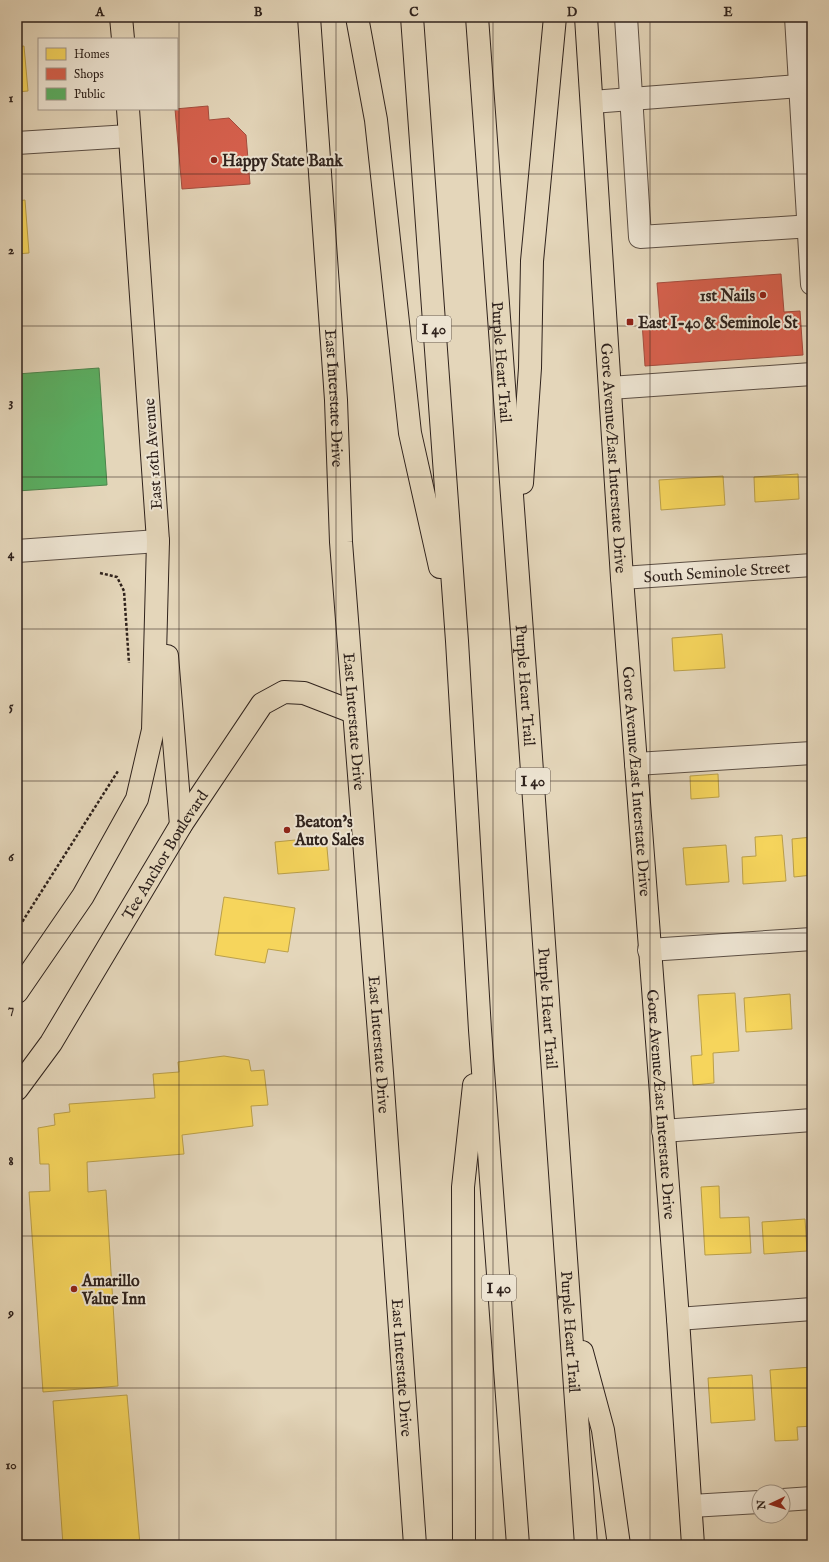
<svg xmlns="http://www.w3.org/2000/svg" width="829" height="1562" font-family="'IM FELL English',serif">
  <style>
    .homes { fill: #f6d55c; stroke: #ba9f49 }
    .shops { fill: #d6604d; stroke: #a44d3e }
    .public { fill: #5aae61; stroke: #4d844c }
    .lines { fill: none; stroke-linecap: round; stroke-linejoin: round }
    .minor-casing { stroke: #5c4f44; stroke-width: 24 }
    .major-casing { stroke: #2f221c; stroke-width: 24 }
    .highway-casing { stroke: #2f221c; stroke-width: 24 }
    .path { stroke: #2f221c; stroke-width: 2.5; stroke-dasharray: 3 2; stroke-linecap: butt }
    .minor { stroke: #ede4d2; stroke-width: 22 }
    .major { stroke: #e4d6ba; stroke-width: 22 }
    .highway { stroke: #e4d6ba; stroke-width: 22 }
    .grid { fill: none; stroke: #2f221c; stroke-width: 1; stroke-opacity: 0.55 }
    .poi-dot { fill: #8f2418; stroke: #ede4d2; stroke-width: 1.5 }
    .labels { text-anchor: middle; stroke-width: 4; stroke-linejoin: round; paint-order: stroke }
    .shield { fill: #ede4d2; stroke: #685c53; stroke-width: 1 }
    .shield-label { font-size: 15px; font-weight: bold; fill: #2f221c }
    .poi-label { font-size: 16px; font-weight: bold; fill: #2f221c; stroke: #ede4d2; text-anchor: start }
    .street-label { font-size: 16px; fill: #2f221c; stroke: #ede4d2 }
    .neatline { fill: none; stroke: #2f221c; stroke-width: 1.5 }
    .grid-label { font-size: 13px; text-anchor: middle; font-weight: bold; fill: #2f221c }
  </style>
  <rect width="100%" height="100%" fill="#e4d6ba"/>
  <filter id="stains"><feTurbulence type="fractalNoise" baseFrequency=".005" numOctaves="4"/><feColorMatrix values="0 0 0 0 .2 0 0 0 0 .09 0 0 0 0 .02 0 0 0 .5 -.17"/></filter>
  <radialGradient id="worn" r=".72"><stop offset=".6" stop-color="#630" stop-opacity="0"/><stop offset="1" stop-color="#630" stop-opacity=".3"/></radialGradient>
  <path class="homes" d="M41 17H75L41 19Z
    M24 46 28 91 17 92V47Z
    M25 200 29 253 17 254V201Z
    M798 474 799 499 755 502 754 477Z
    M723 476 725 505 661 510 659 480Z
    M722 634 725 668 674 671 672 638Z
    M718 774 719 797 691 799 690 776Z
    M782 835 786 881 743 884 742 857 756 856 755 837Z
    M326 837 329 870 278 874 275 842Z
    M812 837V875L794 877 792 839Z
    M726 845 729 882 686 885 683 848Z
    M224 897 295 908 288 952 268 949 265 963 215 955Z
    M812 992V1026H810L808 993Z
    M735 993 739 1051 713 1053 714 1083 693 1085 691 1056 702 1055 698 995Z
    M790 994 792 1029 746 1032 744 998Z
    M224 1056 249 1060 251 1071 264 1070 268 1105 251 1106 253 1126 182 1135 184 1154 87 1162 88 1192 106 1190 118 1386 43 1392 29 1192 50 1191 49 1164H40L38 1128 55 1125 54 1114 70 1112 69 1104 155 1098 153 1074 179 1072 178 1062Z
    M719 1186 720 1218 749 1217 751 1253 705 1255 701 1187Z
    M805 1219 807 1251 764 1254 762 1222Z
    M812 1367V1426L797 1427 798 1440 775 1441 770 1370Z
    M752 1375 755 1420 711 1423 708 1378Z
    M127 1395 140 1545H63L53 1401Z"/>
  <path class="shops" d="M208 106 209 120 229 118 246 135 250 184 182 189 175 109Z
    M781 274 784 312 800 311 803 355 645 366 642 322 660 321 657 283Z"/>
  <path class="public" d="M99 368 107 485 17 491V374Z"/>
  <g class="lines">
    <g class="minor-casing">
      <g id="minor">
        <path d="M626 17 640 237 812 226"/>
        <path d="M796 17 812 284"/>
        <path d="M592 102 812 85"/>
        <path d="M17 143 129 136"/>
        <path d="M610 388 812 374"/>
        <path d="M17 551 158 541"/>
        <path id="s1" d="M622 578 812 565"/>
        <path d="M636 764 812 753"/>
        <path d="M649 950 812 939"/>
        <path d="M663 1131 812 1120"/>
        <path d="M678 1319 812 1309"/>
        <path d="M783 1500 812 1498"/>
        <path d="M691 1506 759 1502"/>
      </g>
    </g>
    <g class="major-casing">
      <g id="major">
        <path d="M121 17 123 39"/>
        <path id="s2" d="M309 17 336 400 341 542 382 1073 415 1545"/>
        <path id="s3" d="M586 17 622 578 678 1319 693 1545"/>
        <path d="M167 656 181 825"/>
        <path d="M17 992 83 896 137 799 153 730 158 541 128 109"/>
        <path id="s4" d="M17 1089 51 1043 181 825 262 704 284 692 304 693 353 712"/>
      </g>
    </g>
    <g class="highway-casing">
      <g id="highway">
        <path d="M357 17 376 120 410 433 440 567"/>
        <path d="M412 17 457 641 480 1030 518 1545"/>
        <path id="s5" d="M477 17 528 714 586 1545"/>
        <path d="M522 483 530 368 532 261 555 17"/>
        <path d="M582 1352 603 1430 619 1545"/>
        <path d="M464 1545 463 1187 474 1085"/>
      </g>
    </g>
    <path class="path" d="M100 573 117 577 124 591 129 663
      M17 930 118 771"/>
    <use href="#minor" class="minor"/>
    <use href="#major" class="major"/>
    <use href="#highway" class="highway"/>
  </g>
  <path class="grid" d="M179 17V1545M336 17V1545M493 17V1545M650 17V1545M17 174H812M17 326H812M17 477H812M17 629H812M17 781H812M17 933H812M17 1085H812M17 1236H812M17 1388H812"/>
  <g class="poi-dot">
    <circle cx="214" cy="160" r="4"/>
    <circle cx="763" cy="295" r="4"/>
    <rect x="626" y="318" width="8" height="8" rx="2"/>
    <circle cx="287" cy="830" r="4"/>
    <circle cx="74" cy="1289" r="4"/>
  </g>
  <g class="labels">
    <g class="shield">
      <rect x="417" y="316" width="34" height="26" rx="3"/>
      <rect x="516" y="768" width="34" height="26" rx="3"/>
      <rect x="482" y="1275" width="34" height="26" rx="3"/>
    </g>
    <g class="shield-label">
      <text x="434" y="334">I 40</text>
      <text x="533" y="786">I 40</text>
      <text x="499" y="1293">I 40</text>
    </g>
    <g class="poi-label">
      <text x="222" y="166">Happy State Bank</text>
      <text x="755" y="301" text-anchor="end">1st Nails</text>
      <text x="638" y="328">East I-40 &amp; Seminole St</text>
      <text x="295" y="827">Beaton’s<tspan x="295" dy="18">Auto Sales</tspan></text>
      <text x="82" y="1286">Amarillo<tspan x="82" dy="18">Value Inn</tspan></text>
    </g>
    <g class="street-label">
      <text dy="6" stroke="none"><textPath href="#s5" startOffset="346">Purple Heart Trail</textPath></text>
      <text dy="6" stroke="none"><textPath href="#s2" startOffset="382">East Interstate Drive</textPath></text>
      <text transform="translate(152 454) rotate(-94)" y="6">East 16th Avenue</text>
      <text dy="6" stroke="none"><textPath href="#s3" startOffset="442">Gore Avenue/East Interstate Drive</textPath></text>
      <text dy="6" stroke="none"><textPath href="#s1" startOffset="95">South Seminole Street</textPath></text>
      <text dy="6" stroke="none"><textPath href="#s5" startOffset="670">Purple Heart Trail</textPath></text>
      <text dy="6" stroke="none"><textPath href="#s2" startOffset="706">East Interstate Drive</textPath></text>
      <text dy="6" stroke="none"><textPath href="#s3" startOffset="766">Gore Avenue/East Interstate Drive</textPath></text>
      <text dy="6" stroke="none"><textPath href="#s4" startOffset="277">Tee Anchor Boulevard</textPath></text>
      <text dy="6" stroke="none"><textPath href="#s5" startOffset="994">Purple Heart Trail</textPath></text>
      <text dy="6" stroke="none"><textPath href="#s2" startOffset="1030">East Interstate Drive</textPath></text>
      <text dy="6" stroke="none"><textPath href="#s3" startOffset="1090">Gore Avenue/East Interstate Drive</textPath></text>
      <text dy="6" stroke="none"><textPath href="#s5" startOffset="1318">Purple Heart Trail</textPath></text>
      <text dy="6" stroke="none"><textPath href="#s2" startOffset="1354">East Interstate Drive</textPath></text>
    </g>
  </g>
  <rect width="829" height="1562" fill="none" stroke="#e4d6ba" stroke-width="44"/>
  <rect x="38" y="38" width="140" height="72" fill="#ede4d2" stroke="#a19689"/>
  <rect x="46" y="48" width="20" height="12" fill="#f6d55c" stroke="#a19689"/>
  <text x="74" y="58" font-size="12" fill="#2f221c">Homes</text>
  <rect x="46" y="68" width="20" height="12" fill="#d6604d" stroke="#a19689"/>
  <text x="74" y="78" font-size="12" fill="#2f221c">Shops</text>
  <rect x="46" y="88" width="20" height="12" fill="#5aae61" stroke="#a19689"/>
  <text x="74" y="98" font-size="12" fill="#2f221c">Public</text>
  <g transform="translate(771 1504) rotate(266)"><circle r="19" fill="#ede4d2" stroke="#a19689"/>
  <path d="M0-3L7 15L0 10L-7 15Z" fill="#8f2418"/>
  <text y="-6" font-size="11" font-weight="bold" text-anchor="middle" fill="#2f221c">N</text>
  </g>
  <rect x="22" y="22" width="785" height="1518" class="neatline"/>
  <g class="grid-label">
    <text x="100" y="16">A</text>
    <text x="258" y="16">B</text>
    <text x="414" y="16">C</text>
    <text x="572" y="16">D</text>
    <text x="728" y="16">E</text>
    <text x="11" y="102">1</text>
    <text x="11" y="254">2</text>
    <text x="11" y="406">3</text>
    <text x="11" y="558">4</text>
    <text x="11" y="710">5</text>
    <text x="11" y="861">6</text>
    <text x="11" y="1013">7</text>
    <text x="11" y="1165">8</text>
    <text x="11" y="1317">9</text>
    <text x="11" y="1469">10</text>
  </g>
  <rect width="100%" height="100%" filter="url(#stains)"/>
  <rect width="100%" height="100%" fill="url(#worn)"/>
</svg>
